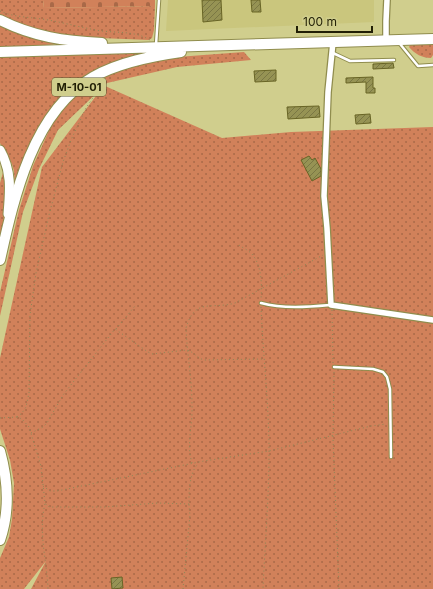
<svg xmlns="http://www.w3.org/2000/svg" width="433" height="589" font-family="Inter,sans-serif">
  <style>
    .built { fill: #cac67d }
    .grass { fill: url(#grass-dots) }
    .cemetery { fill: url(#cemetery-stones) }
    .building { fill: url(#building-hatch); stroke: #686425 }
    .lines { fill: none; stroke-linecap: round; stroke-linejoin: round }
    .lane-casing { stroke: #908d4e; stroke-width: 4.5 }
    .street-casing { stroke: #908d4e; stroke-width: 8 }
    .primary-casing { stroke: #908d4e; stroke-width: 11 }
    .highway-casing { stroke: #908d4e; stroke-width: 12 }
    .path { stroke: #8b8958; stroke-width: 1; stroke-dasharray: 1 3; stroke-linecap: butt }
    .lane { stroke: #fff; stroke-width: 2.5 }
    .street { stroke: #fff; stroke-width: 5.5 }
    .primary { stroke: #fff; stroke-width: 9 }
    .highway { stroke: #fff; stroke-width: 10 }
    .labels { text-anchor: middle; stroke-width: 3; stroke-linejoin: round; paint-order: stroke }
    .shield { fill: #d0ce8d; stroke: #56542e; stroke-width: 1 }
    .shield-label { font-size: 11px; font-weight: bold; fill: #211f05 }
  </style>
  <defs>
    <pattern id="grass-dots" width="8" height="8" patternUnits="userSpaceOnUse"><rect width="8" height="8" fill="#d1815a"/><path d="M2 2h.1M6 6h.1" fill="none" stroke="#a96948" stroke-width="1.8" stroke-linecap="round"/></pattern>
    <pattern id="cemetery-stones" width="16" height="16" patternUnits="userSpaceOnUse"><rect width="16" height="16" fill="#d1815a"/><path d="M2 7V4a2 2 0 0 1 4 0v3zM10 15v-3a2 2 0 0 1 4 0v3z" fill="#a96948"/></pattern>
    <pattern id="building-hatch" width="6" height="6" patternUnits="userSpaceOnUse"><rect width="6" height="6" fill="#969354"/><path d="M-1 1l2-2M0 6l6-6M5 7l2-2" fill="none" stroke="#7a7744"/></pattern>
  </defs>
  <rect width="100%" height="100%" fill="#d0ce8d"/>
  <path class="built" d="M168 0H374V22L166 31Z"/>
  <path class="grass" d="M0 0H44L43 8 155 6 154 30 152 38 149 40 75 37 44 33 0 17Z
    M0 25 39 40 60 44 0 48Z
    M433 44V55L431 58C422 58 415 54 409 47L410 45Z
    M177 50 127 59 59 103 15 193 14 171 12 164 0 143V57L14 55Z
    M244 52 251 60 177 67 107 83 105 86 222 138 291 132 433 127V589H31L46 561 24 589H0V558L9 537 12 519 14 483 10 460 0 429V358L42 167 102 88 58 130 39 169 23 212 0 316V292L19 210 33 166 52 124 64 108 76 94 92 83 108 74 130 66 177 57Z
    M4 169C10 193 5 220 0 244V183Z"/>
  <path class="cemetery" d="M44 0H155V6L43 8Z"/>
  <path class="building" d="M202 0H221L222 20 203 22Z
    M251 0H260L261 12H252Z
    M393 63 394 68 373 69V64Z
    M276 70V81L255 82 254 71Z
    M373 77V88H375V93H366V82L346 83V78Z
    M319 106 320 117 288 119 287 107Z
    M370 114 371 123 356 124 355 115Z
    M309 156 312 160 315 158 321 169V176L312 181 301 160Z
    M122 577 123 588 112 589 111 578Z"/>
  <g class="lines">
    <g class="lane-casing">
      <path id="lane" d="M400 44 418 66 433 65
        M156 45 159 0
        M333 53 350 61 394 60
        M261 303C283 309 308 307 330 305
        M334 367 373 369 383 372 387 377 390 389 391 457"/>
    </g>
    <g class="street-casing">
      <path id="street" d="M386 40V21L387 0
        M333 42 328 92 324 196 327 228 331 305 433 320"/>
    </g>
    <g class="primary-casing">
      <path id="primary" d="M0 150C12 171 10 191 8 214"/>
    </g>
    <g class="highway-casing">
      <path id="highway" d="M0 20C34 37 64 41 102 43
        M0 52 433 39
        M0 260C14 197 33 111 93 77 120 62 152 56 181 52
        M0 451C8 480 10 511 0 540"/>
    </g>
    <path class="path" d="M0 11C13 17 28 17 42 19 62 22 82 28 102 31 119 33 135 31 150 40
      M239 245C243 248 248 250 252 254 262 266 262 285 261 300
      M261 307C263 355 269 404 269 452 269 498 265 543 263 589
      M332 310 333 363
      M116 329 135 306
      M334 372 333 438 339 589
      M17 417 22 413 26 407 29 393 30 315 36 273 49 215 63 162 71 140 86 108 105 80
      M0 418 17 417 22 419 29 427 41 466 45 503 49 507H104L158 503 189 504
      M31 433 43 427 47 423 63 395 115 329 148 352 152 354 187 350C194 352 197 358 204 360L264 359
      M192 463C186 444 193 425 192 405 192 379 187 354 186 328 195 297 211 310 235 303L323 255
      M43 486 50 491H57L204 461 269 451 371 426 386 424
      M45 504C38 532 47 561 48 589
      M183 589 190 515C188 502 188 473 198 464"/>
    <use href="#lane" class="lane"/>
    <use href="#street" class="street"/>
    <use href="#primary" class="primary"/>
    <use href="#highway" class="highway"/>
  </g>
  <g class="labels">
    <rect class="shield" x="52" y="78" width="54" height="18" rx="3"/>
    <g class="shield-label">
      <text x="79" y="91">М-10-01</text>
    </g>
  </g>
  <path d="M297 26v6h75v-6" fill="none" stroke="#211f05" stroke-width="2"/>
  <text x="303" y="26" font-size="12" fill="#211f05" stroke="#d0ce8d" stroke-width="3" paint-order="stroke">100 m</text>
</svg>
